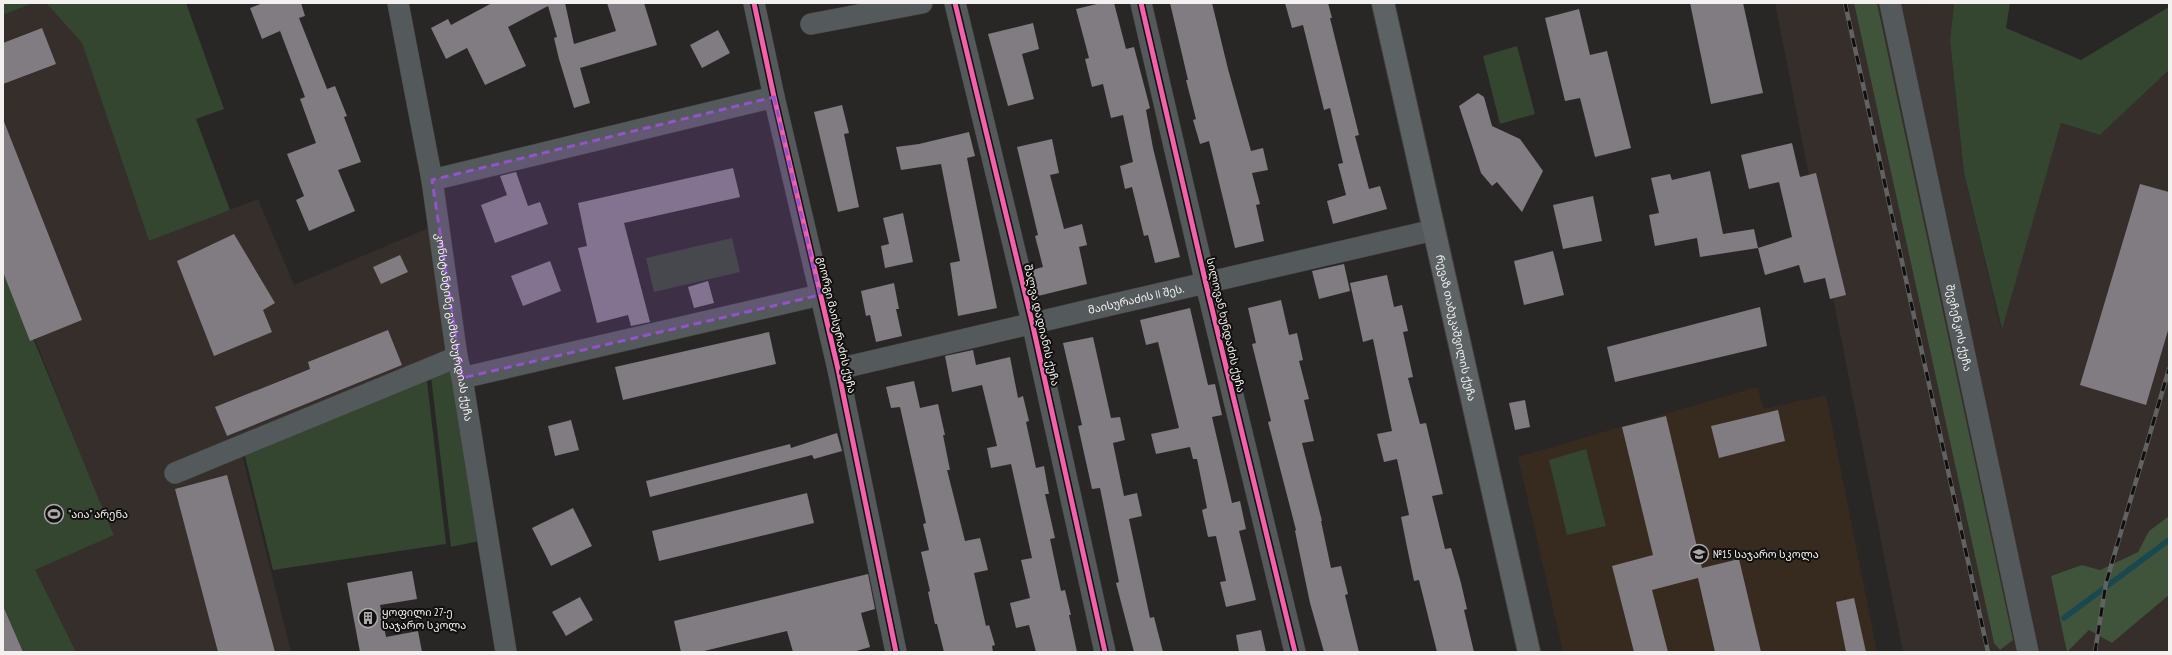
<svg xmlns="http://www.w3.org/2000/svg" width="2172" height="655" font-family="'PT Sans Narrow','Noto Sans Georgian',sans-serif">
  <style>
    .built { fill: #362e2a }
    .education { fill: #372b1f }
    .green { fill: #344530 }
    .forest { fill: #40543b }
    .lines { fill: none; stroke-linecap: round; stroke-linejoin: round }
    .stream { stroke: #1a4851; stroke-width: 5.5 }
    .building { fill: #817b82 }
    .minor-casing { stroke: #444342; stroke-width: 22 }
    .major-casing { stroke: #444342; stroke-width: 24 }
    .minor { stroke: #545a5c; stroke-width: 21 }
    .major { stroke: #5d6365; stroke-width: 22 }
    .rail-casing { stroke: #616262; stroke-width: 4.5 }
    .rail { stroke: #11100f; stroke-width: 3; stroke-dasharray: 9; stroke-linecap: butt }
    .cycleway-casing { stroke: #11100f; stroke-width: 8 }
    .cycleway { stroke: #f560ab; stroke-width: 5 }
    .marked { fill: #9353c9; fill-opacity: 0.2; stroke: #9353c9; stroke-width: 3; stroke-dasharray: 8 5; stroke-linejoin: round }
    .labels { text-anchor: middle; stroke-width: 4; stroke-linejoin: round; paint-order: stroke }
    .street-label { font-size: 11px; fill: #f2f1f0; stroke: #11100f }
    .poi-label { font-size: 11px; fill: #f2f1f0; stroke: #11100f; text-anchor: start }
  </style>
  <rect width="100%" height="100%" fill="#282726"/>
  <path class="built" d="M33 3H46L82 43 149 241 258 199 294 285 438 224 457 357 240 446 291 652H76L34 570 114 534 88 474 35 339 3 268V15Z
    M1775 3H1854L1994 643 2012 640 1877 3H1924L1925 7V3H1954L1950 41 1964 173 2001 328 2061 123 2100 135 2169 70V516L2149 531 2138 552 2100 570 2082 565 2067 652 2089 630 2112 643 2169 595V652H1903Z"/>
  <path class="education" d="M1757 387 1764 409 1826 395 1877 652H1563L1518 457Z"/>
  <path class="green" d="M3 3H33L3 15Z
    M46 3H186L224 109 196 119 230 210 149 241 82 43Z
    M1954 3H2010L2006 28 2081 60 2169 7V70L2100 135 2061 123 2002 329 1964 173 1950 41Z
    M1517 46 1535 114 1500 124 1483 56Z
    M732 238 740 272 654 292 646 258Z
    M3 268C42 356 76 446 114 535L35 570 76 652H3Z
    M457 357 488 539 451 547 430 368Z
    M426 373 446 544 273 570 243 448Z
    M1586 449 1606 526 1567 535 1549 460Z"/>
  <path class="forest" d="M1854 3H1877L2013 640 2000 650 1994 643Z
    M2169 516V595L2112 643 2089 630 2067 652 2051 576 2082 565 2100 570 2138 552 2149 531Z"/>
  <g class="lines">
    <path class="stream" d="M2064 618 2169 540"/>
  </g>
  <path class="building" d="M263 3H301L305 16 299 18 327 89 335 86 347 116 344 117 361 162 338 170 355 211 309 231 296 200 304 196 287 154 316 143 300 99 305 97 280 31 262 39 250 8Z
    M492 3H565L574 44 616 31 607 3H644L657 45 580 68 590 103 574 108 559 59 554 38 557 37 548 6 508 27 526 66 485 85 467 48 446 59 431 28 448 19 451 25Z
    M1101 3H1114L1126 49 1134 47 1150 108 1146 110 1153 148 1180 257 1155 263 1148 235 1144 236 1132 187 1125 189 1120 166 1133 162 1123 115 1111 118 1103 84 1092 87 1085 59 1089 58 1076 9Z
    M1170 3H1212L1228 69 1251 151 1263 148 1268 170 1252 173 1260 204 1256 205 1264 241 1235 248 1209 141 1200 144 1193 120 1196 119 1186 80H1188Z
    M1285 3H1328L1332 18H1330L1359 135 1355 136 1369 189 1380 186 1387 209 1333 224 1327 201 1346 195 1338 164 1343 163 1330 108 1324 110 1303 25 1292 28Z
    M1690 3H1743L1763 93 1711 104Z
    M1579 9 1590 55 1607 51 1631 148 1595 157 1580 98 1565 101 1545 18Z
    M1033 23 1039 49 1022 54 1034 99 1008 106 988 34Z
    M42 28 56 64 3 84V43Z
    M718 30 730 53 702 68 690 45Z
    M1478 93 1484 97 1492 126 1520 139 1543 171 1522 212 1497 182 1492 186 1481 173 1459 106Z
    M842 105 849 133 844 134 859 207 838 212 814 112Z
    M3 119 82 320 30 341 3 272Z
    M969 132 975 156 967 158 997 308 958 316 950 263 960 261 941 164 901 170 896 147 919 144Z
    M1052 139 1059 173 1050 175 1064 229 1082 224 1087 245 1079 247 1087 284 1038 296 1032 270 1043 267 1035 236 1038 235 1017 147Z
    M1792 143 1800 177 1816 173 1846 295 1830 299 1825 278 1804 283 1799 265 1765 275 1758 248 1792 237 1779 182 1749 189 1741 155Z
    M733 168 740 197 624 223 650 322 631 326 628 315 597 323 578 248 587 246 578 203Z
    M1710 171 1723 234 1754 229 1758 248 1700 257 1697 238 1655 246 1649 215 1659 213 1651 178 1670 174 1672 180Z
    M516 172 528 206 540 202 548 224 495 243 481 205 507 195 500 176Z
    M2140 184 2169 192V327L2146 405 2080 385Z
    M1593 196 1602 241 1563 249 1553 205Z
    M903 213 913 262 885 268 881 246 889 244 883 218Z
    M234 234 275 303 263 310 272 332 214 356 177 261Z
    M1553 251 1564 295 1524 305 1514 261Z
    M400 255 408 272 381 284 373 267Z
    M550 261 561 291 523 306 511 276Z
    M1344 264 1350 291 1319 299 1312 271Z
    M1387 275 1394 307 1402 305 1408 331 1403 332 1413 377 1408 378 1420 424 1426 423 1443 494 1432 496 1445 549 1451 548 1461 583 1467 609 1464 610 1474 652H1437L1419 580 1414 581 1409 557 1401 517 1409 515 1397 459 1384 462 1377 434 1392 431 1373 339 1363 342 1350 283Z
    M708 281 714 303 694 308 688 287Z
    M894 283 899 309H896L902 336 876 342 870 315 866 316 861 291Z
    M1281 300 1289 335 1297 333 1303 360 1299 361 1309 399 1304 400 1314 441 1302 443 1322 521H1321L1331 568 1341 566 1348 594 1345 595 1359 652H1324L1310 603 1295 531 1296 530 1268 422 1271 421 1252 344 1256 343 1248 308Z
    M1760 307 1767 346 1615 382 1607 347Z
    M1190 308 1208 385 1215 384 1222 415 1212 417 1232 503 1240 501 1246 529 1239 531 1256 600 1226 607 1220 582 1226 581 1216 536 1208 537 1202 510 1207 508 1197 459H1193L1190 447 1156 454 1151 434 1179 428 1158 342 1146 345 1140 320Z
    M388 330 402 365 227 436 215 407 310 369 308 362Z
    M769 332 776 364 623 400 615 367Z
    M1093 337 1111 418 1120 417 1125 440 1113 443 1124 496 1137 493 1142 516 1129 519 1150 618 1154 617 1163 652H1134L1116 583 1119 582 1100 488 1092 489 1078 426 1082 425 1063 343Z
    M973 350 976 365 1010 357 1018 398 1023 396 1029 421 1026 422 1036 468 1044 466 1049 494H1045L1055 538 1050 539 1061 591 1065 590 1071 615H1069L1077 652H1036L1029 625 1016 628 1010 603 1030 598 1021 560 1032 558 1011 464 991 468 987 448 997 446 982 385 952 392 945 356Z
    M914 381 920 408 938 404 945 435H943L950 470H947L965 541 980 538 988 570 974 573 986 626 989 625 995 645 992 646 993 652H944L937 624H935L928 592 930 591 921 552 929 550 923 524 926 523 900 407 891 408 886 387Z
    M1525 400 1530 427 1515 430 1509 403Z
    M1778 410 1785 441 1719 458 1711 426Z
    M1666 416 1702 568 1739 559 1761 652H1715L1698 578 1652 590 1668 652H1634L1612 566 1653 555 1622 427Z
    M571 420 579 450 555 456 548 426Z
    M837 433 842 451 814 459 812 455 650 497 646 481 790 444 791 448Z
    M227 475 275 652H218L175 489Z
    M807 493 814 523 659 561 652 531Z
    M573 508 592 546 551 566 532 528Z
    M412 571 417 599 380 605 386 637 418 631 422 652H360L347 583Z
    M868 574 875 609 861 613 870 647 853 652H793L787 631 700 652H681L674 621Z
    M580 597 593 620 566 636 552 612Z
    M1854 598 1866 652H1846L1836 602Z
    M3 606 23 652H3Z
    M1261 630 1266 652H1239L1236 635Z"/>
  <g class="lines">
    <g class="minor-casing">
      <g id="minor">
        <path id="s1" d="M398 3 432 180 457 357 462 378 506 652"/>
        <path d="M754 3 774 97 838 369 896 652"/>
        <path d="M955 3 1032 322 1105 652"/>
        <path d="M1141 3 1206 284 1295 652"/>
        <path id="s2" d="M1890 3 2028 652"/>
        <path d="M811 24 922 3"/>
        <path d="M432 180 774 97"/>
        <path id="s3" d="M838 369C1036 321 1236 277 1434 230"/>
        <path d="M462 378 820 295"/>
        <path d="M175 473 457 357"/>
      </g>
    </g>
    <g class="major-casing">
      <g id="major">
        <path id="s4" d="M1383 3 1529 652"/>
      </g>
    </g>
    <use href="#minor" class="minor"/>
    <use href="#major" class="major"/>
    <g class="rail-casing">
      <path id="rail" d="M1845 3 1988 652
        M2095 652 2106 583 2169 369"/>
    </g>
    <use href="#rail" class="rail"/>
    <g class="cycleway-casing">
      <path id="cycleway" d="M754 3 774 97 838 369 896 652
        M955 3 1032 322 1105 652
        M1141 3 1206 284 1295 652"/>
    </g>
    <use href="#cycleway" class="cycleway"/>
  </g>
  <path class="marked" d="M774 97 820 295 462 378 432 180Z"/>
  <defs>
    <g id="stadium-ring" transform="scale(1)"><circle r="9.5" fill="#11100f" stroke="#abaaa9" stroke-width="1.5"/><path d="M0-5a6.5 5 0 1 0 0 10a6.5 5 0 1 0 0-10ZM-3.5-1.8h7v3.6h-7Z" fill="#abaaa9"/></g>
    <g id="school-ring" transform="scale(1)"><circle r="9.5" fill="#11100f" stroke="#abaaa9" stroke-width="1.5"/><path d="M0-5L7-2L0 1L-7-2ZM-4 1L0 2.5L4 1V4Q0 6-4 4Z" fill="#abaaa9"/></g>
    <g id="building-ring" transform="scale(1)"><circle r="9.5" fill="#11100f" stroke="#abaaa9" stroke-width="1.5"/><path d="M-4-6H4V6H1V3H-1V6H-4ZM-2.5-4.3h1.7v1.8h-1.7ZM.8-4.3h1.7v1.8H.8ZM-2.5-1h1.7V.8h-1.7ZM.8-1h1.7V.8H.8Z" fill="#abaaa9"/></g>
  </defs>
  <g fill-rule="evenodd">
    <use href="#stadium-ring" x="54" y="514"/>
    <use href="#school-ring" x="1699" y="554"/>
    <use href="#building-ring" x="368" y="618"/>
  </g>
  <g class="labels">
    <g class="street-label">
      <text dy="4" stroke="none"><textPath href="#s3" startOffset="306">მაისურაძის II შეს.</textPath></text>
      <text transform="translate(837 325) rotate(77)" y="4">გიორგი მაისურაძის ქუჩა</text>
      <text transform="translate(1042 325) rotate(77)" y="4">შალვა დადიანის ქუჩა</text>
      <text transform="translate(1226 325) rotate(77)" y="4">სილოვან ხუნდაძის ქუჩა</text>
      <text dy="4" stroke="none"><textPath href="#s1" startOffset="329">კონსტანტინე გამსახურდიას ქუჩა</textPath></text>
      <text dy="4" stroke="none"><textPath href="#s4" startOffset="333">რევაზ თაბუკაშვილის ქუჩა</textPath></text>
      <text dy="4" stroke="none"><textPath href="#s2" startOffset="332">შევჩენკოს ქუჩა</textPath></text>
    </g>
    <g class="poi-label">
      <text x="68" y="518">"აია" არენა</text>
      <text x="1713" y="558">№15 საჯარო სკოლა</text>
      <text x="382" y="616">ყოფილი 27-ე<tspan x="382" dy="13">საჯარო სკოლა</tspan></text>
    </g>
  </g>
  <rect width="2172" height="655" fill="none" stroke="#f2f1f0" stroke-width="8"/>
</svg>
